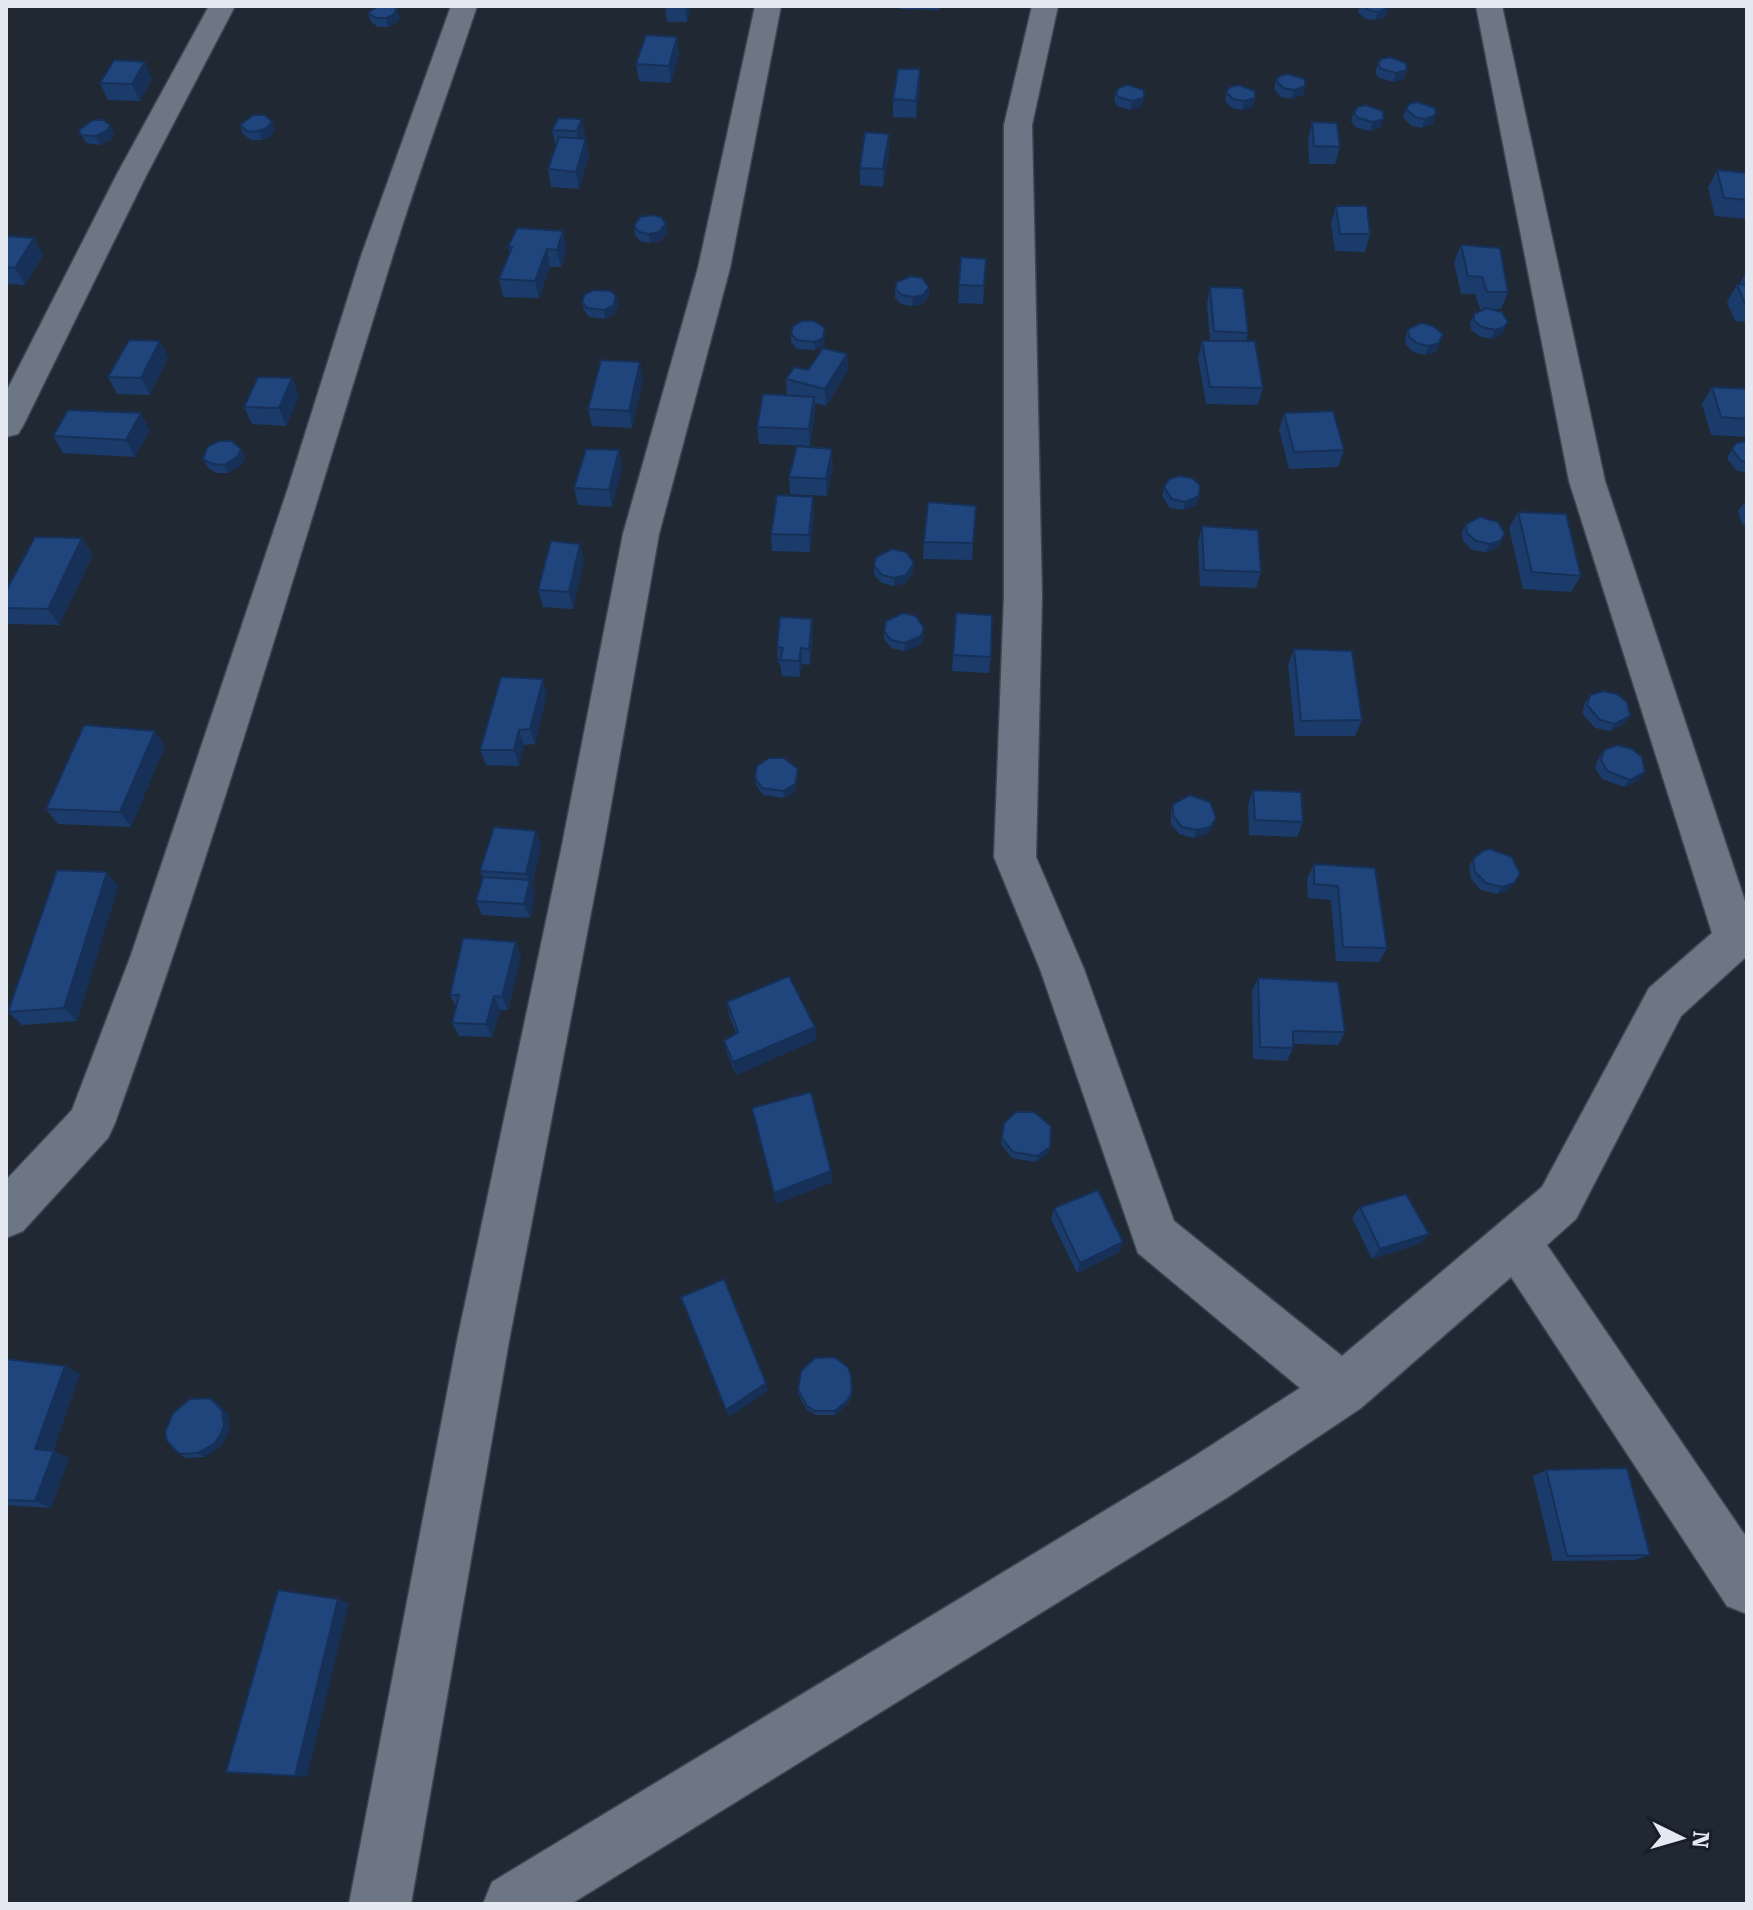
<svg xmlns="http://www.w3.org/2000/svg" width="1753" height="1910" font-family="'Roboto Serif',serif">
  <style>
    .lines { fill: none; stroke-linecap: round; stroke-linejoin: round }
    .minor-casing { stroke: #3d454e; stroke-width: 3 }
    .minor { fill: #6d7685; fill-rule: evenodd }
    .wall { fill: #1b3b6b }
    .shaded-wall { fill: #163057 }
    .building { fill: #1f457c; stroke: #163057; stroke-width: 2 }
  </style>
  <rect width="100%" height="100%" fill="#202834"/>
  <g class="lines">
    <g class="minor-casing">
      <path id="minor" d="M209 6H235L147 174 23 426 18 434 6 437V392L117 174Z
        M451 6H477C449 90 418 174 392 258 302 548 217 838 115 1123L108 1138 23 1231 6 1238V1180L72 1110 131 955 288 488 361 256Z
        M755 6H781L730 268 659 534 603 850 509 1341 411 1904H349L457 1341 561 850 623 534 698 268Z
        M1032 6H1058L1032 125 1042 596 1036 857 1084 969 1174 1221 1342 1356 1542 1187 1649 988 1712 933 1569 481 1476 6H1502L1605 481 1747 907V956L1681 1016 1576 1219 1547 1245 1747 1538V1614L1727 1606 1511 1277 1361 1408 1228 1497 571 1904H483L492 1882 1190 1459 1300 1388 1138 1253 1040 969 994 857 1004 596V125Z"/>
    </g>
    <use href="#minor" class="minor"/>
  </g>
  <path class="wall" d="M665 6H691L687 22H667Z
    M899 6H940V10L899 9Z
    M1360 6H1388L1386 17 1375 20 1365 19 1358 12Z
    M368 13 400 18 395 24 388 27H378L371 22Z
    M677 37 679 55 671 83 639 81 636 64Z
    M1378 64 1407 70 1404 79 1393 82 1379 78 1375 73Z
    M152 79 140 101 108 100 100 83Z
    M1276 80 1305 86 1303 95 1292 99 1281 97 1274 89Z
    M920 87 916 118 893 117V99Z
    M1116 92 1142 106 1131 110 1117 106 1114 100Z
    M1226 92 1255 98 1253 107 1242 110 1232 108 1225 101Z
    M1406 109 1433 124 1422 128 1412 126 1403 118Z
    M1354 113 1381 127 1370 131 1355 127 1351 121Z
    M582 119 585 136 584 139 589 156 579 189 551 187 548 169 556 147 552 130Z
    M1312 122 1340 147 1335 164H1309L1308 139Z
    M240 125 275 130 270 137 262 140H251L243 134Z
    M79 130 114 134 112 139 100 145 86 143Z
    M889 134V152L883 187 860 185V168Z
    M1717 170 1747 173V219L1715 216 1708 188Z
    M1336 206 1370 234 1365 252 1335 251 1331 223Z
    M634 226 668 233 660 241 650 243 640 241 635 235Z
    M6 236 34 238 43 255 25 285 6 284Z
    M1461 245 1508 292 1501 309H1489L1504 331 1500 336 1491 339 1479 336 1471 330 1470 323 1474 314 1484 309H1480L1475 294H1461L1454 262Z
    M508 247 567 249 561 267H550L539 298 503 297 499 279 510 252Z
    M961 257 986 259 983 304 958 303Z
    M1746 272 1747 322 1735 321 1727 302 1737 284 1739 285Z
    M929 287V295L923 304 912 306 901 304 895 298V289Z
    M1210 287 1248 333 1246 341 1263 388 1258 405 1206 404 1198 358 1202 341H1210L1207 304Z
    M582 302 618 305 614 314 605 319 589 317 584 310Z
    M1408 329 1443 334 1436 352 1425 355 1413 352 1406 345 1405 338Z
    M791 334 825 337 823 346 815 350 797 349 791 342Z
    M160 341 168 358 150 395 117 394 108 377Z
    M847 354 848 371 826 406 815 403V414L810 446 759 444 757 427 787 395 786 379Z
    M292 378 299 396 286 426 252 424 244 407Z
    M643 379 632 428 592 426 588 409Z
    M1712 387 1747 389V437L1711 435 1702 404Z
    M1284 413 1344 450 1338 467 1289 469 1279 430Z
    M150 430 135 457 63 453 53 436Z
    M1747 441V473L1736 470 1727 458 1736 443Z
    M241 449 245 457 242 465 228 473H216L208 468 203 459Z
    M619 450 622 467 612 507 578 505 574 488Z
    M833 466 827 496 790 494 789 477Z
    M1164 487 1197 505 1183 510 1170 508 1162 496Z
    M1747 501V527L1742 524 1738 511 1744 503Z
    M976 506 972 560 923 559 924 542Z
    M1518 512 1581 576 1571 592 1523 589 1509 528Z
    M814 514 810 552 772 551 771 534Z
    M1466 524 1501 543 1496 549 1485 552 1472 550 1463 541 1462 532Z
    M1202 526 1261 572 1256 588 1200 586 1198 543Z
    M93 555 59 625 8 624 6 621V591Z
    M584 560 573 609 543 607 538 590Z
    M914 563 913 572 906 583 894 586 882 583 874 575V566Z
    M956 613 991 657 989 673 952 671Z
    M812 619 813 635 810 665 802 664 800 677 782 676 780 663H778L777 647Z
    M924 628V636L921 645 904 651 891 648 884 639V631Z
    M1294 649 1362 720 1355 736H1295L1288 665Z
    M543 679 547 694 535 744 524 745 519 766 486 765 480 750Z
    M1590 695 1624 724 1610 731 1595 728 1582 713 1585 703Z
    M165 746 131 827 58 824 46 809Z
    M1604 750 1639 780 1624 787 1602 779 1595 768 1599 757Z
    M798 769V776L795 792 784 798 763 795 756 785 755 778Z
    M1253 790 1303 822 1297 837 1249 835 1248 805Z
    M1173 804 1214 825 1207 834 1194 838 1179 834 1171 824V812Z
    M536 831 541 846 532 886 535 894 530 918 482 915 476 901 483 878 480 871Z
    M1473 859 1509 890 1497 894 1481 890 1471 879 1469 866Z
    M1314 864 1375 868 1387 948 1379 962 1336 961 1331 900 1308 898 1307 879Z
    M118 886 77 1021 22 1025 8 1012Z
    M521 956 508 1010H500L492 1037 459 1036 452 1023 456 1007 450 995Z
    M1258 978 1345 1032 1338 1045 1293 1044V1048L1287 1061 1253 1059 1252 991Z
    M727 1002 815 1027 816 1040 736 1075 727 1053 724 1041 736 1033 729 1015Z
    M752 1108 831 1171 832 1182 776 1204Z
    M1004 1123 1050 1147 1048 1153 1036 1162 1012 1158 1001 1144Z
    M1360 1207 1429 1234 1419 1244 1372 1259 1352 1218Z
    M1054 1208 1119 1252 1077 1273 1051 1219Z
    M6 1359 65 1366 80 1374 53 1451 69 1458 51 1508 6 1505Z
    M851 1376 852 1396 848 1404 835 1415H816L807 1410 798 1394V1390Z
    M217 1402 228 1414 230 1429 221 1446 205 1457 186 1458 179 1454Z
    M1546 1470 1650 1555 1635 1560 1553 1561 1533 1476Z"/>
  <path class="shaded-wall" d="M685 6H691L687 22Z
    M1388 8 1386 17 1375 20 1378 12Z
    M397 9 400 18 395 24 388 27 386 18Z
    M677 37 679 55 671 83 669 66Z
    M145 62 152 79 140 101 132 84Z
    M920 69V87L916 118V101Z
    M1407 70 1404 79 1393 82 1396 73Z
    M1305 86 1303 95 1292 99 1294 90Z
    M1144 98 1142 106 1131 110 1132 101Z
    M1255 98 1253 107 1242 110 1244 101Z
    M1436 115 1433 124 1422 128 1425 119Z
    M582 119 585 136 580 148 577 131Z
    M1384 119 1381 127 1370 131 1373 122Z
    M272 121 275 130 270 137 262 140 259 131Z
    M110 125 114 134 112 139 100 145 96 136Z
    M889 134V152L883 187V169Z
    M586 139 589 156 579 189 576 172Z
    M666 224 668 233 660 241 650 243 649 234Z
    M563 231 567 249 561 267 557 250Z
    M34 238 43 255 25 285 15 268Z
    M547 249 550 267 539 298 535 281Z
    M929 287V295L923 304 912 306 913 297Z
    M616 296 618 305 614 314 605 319 604 310Z
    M1508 322 1504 331 1500 336 1491 339 1495 330Z
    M825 328V337L823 346 815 350 814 342Z
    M160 341 168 358 150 395 141 378Z
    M1439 343 1436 352 1425 355 1429 346Z
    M847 354 848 371 826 406 825 389Z
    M640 362 643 379 632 428 629 411Z
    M292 378 299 396 286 426 279 408Z
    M814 397 815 414 810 446 809 429Z
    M141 413 150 430 135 457 126 440Z
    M241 449 245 457 242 465 228 473 224 465Z
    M832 449 833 466 827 496 826 479Z
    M619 450 622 467 612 507 609 490Z
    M1199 496 1197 505 1183 510 1185 502Z
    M813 497 814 514 810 552 809 535Z
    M1505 534 1496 549 1485 552 1490 544Z
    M82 538 93 555 59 625 48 609Z
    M580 544 584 560 573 609 569 592Z
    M914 563 913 572 906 583 894 586V578Z
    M812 619 813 635 810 665 809 649Z
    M924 628V636L921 645 904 651 905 643Z
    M801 648 802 664 800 677 799 661Z
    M543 679 547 694 535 744 530 729Z
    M1630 716 1624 724 1610 731 1615 724Z
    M519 730 524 745 519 766 514 750Z
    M155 731 165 746 131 827 120 812Z
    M798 769V776L795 792 784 798 783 791Z
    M1645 772 1639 780 1624 787 1630 780Z
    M1216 818 1214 825 1207 834 1194 838 1197 830Z
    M536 831 541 846 532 886 535 894 530 918 524 904 529 883 526 874Z
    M107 872 118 886 77 1021 64 1008Z
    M1514 883 1509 890 1497 894 1502 887Z
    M516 942 521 956 508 1010 502 997Z
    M494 996 500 1010 492 1037 486 1024Z
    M815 1027 816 1040 736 1075 733 1062Z
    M1050 1147 1048 1153 1036 1162 1037 1156Z
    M831 1171 832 1182 776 1204 774 1193Z
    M1429 1234 1419 1244 1372 1259 1380 1249Z
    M1123 1242 1119 1252 1077 1273 1080 1263Z
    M65 1366 80 1374 51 1456 35 1449Z
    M766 1383 768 1391 729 1417 726 1410Z
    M852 1392V1396L848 1404 835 1415V1411Z
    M210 1398 217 1402 228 1414 230 1429 221 1446 205 1457 198 1453Z
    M54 1451 69 1458 51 1508 35 1501Z
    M338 1599 349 1603 307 1777 295 1776Z"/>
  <path class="building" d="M378 6H393L397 9 393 15 386 18H376L368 13Z
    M1364 6H1388V8L1378 12 1368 10Z
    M646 35 677 37 669 66 636 64Z
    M1390 57 1406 63 1407 70 1396 73 1381 69 1378 64 1381 59Z
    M114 60 145 62 132 84 100 83Z
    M898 69H920L916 101 893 99Z
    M1288 74 1305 79V86L1294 90 1283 88 1276 80 1280 76Z
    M1128 85 1144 90V98L1132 101 1118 97 1116 92 1120 87Z
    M1239 85 1255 91V98L1244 101 1233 99 1226 92 1230 87Z
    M1418 102 1435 108 1436 115 1425 119 1415 117 1406 109 1409 104Z
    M1366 105 1383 111 1384 119 1373 122 1358 118 1354 113 1357 107Z
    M253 115H264L272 121 267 128 259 131 248 132 240 125Z
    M558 118 582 119 577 131 552 130Z
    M93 120H103L110 125 108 130 96 136 81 135 79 130Z
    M1312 122 1337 123 1340 147 1314 146Z
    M865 132 889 134 883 169 860 168Z
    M559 137 586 139 576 172 548 169Z
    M1717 170 1747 173V200L1724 198Z
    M1336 206H1367L1370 234H1340Z
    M651 215 661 217 666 224 659 232 649 234 639 232 634 226 640 217Z
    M517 228 563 231 557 250 547 249 535 281 499 279 512 247H508Z
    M6 236 34 238 15 268 6 267Z
    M1461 245 1500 248 1508 292H1487L1482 277 1468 276Z
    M961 257 986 259 984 286 959 285Z
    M911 276 922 278 929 287 923 295 913 297 902 295 895 289 897 282Z
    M1737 284 1747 285V304H1745Z
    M1210 287 1243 288 1248 333 1214 331Z
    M594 290 611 291 616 296 613 306 604 310 587 308 582 302 585 294Z
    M1486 308 1502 312 1508 322 1504 327 1495 330 1482 327 1474 321V314Z
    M802 321H814L825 328 823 338 814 342 797 340 791 334 793 326Z
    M1421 323 1433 326 1443 334 1439 343 1429 346 1417 343 1409 337 1408 329Z
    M129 340 160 341 141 378 108 377Z
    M1202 341H1255L1263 388 1210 387Z
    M823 348 847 354 825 389 786 379 794 367 808 370Z
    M601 360 640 362 629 411 588 409Z
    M258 377 292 378 279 408 244 407Z
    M1712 387 1747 389V419L1721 417Z
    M763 394 814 397 809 429 757 427Z
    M68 410 141 413 126 440 53 436Z
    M1333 411 1344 450 1294 452 1284 413Z
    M219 441H232L241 449 238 456 224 465 212 464 203 459 207 447Z
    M1747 441V463L1741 461 1732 449 1736 443Z
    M797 446 832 449 826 479 789 477Z
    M586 449 619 450 609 490 574 488Z
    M1180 476 1192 478 1200 485 1199 496 1185 502 1172 499 1164 487 1169 479Z
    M777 495 813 497 809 535 771 534Z
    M928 502 976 506 973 543 924 542Z
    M1518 512 1566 514 1581 576 1532 572Z
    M1480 517 1498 522 1505 534 1500 541 1490 544 1476 541 1467 533 1466 524Z
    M1202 526 1258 530 1261 572 1204 570Z
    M35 537 82 538 48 609 6 608V591Z
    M551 541 580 544 569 592 538 590Z
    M892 549 906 552 914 563 906 575 894 578 882 575 874 566 876 557Z
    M903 613 916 616 924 628 921 636 905 643 891 640 884 631 886 621Z
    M956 613 992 615 991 657 953 655Z
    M780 617 812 619 809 649 801 648 799 661 780 660 783 648 777 647Z
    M1294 649 1352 651 1362 720 1301 721Z
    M501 677 543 679 530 729 519 730 514 750H480Z
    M1603 691 1617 694 1627 702 1630 716 1615 724 1600 720 1587 705 1590 695Z
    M84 725 155 731 120 812 46 809Z
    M1617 745 1632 749 1642 757 1645 772 1630 780 1607 771 1601 760 1604 750Z
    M769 758H784L798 769 795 784 783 791 762 788 755 778 757 766Z
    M1253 790 1301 792 1303 822 1255 820Z
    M1190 795 1210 802 1216 818 1210 827 1197 830 1182 827 1173 816V804Z
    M494 827 536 831 526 874 480 871Z
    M1490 849 1512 857 1520 874 1514 883 1502 887 1486 883 1475 872 1473 859 1483 851Z
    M1314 864 1375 868 1387 948 1343 947 1338 886 1314 884Z
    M57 870 107 872 64 1008 8 1012Z
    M483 877 530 880 524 904 476 901Z
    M463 938 516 942 502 997 494 996 486 1024 452 1023 459 995H450Z
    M789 976 815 1027 733 1062 724 1041 738 1032 727 1002Z
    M1258 978 1338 982 1345 1032 1293 1031V1048L1260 1047Z
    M811 1092 831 1171 774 1193 752 1108Z
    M1016 1112H1034L1051 1126 1050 1147 1037 1156 1013 1152 1002 1138 1004 1123Z
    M1098 1190 1123 1242 1080 1263 1054 1208Z
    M1406 1194 1429 1234 1380 1249 1360 1207Z
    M724 1279 766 1383 726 1410 681 1297Z
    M834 1357 848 1367 851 1376 852 1392 848 1400 835 1411H815L807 1406 798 1390 801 1371 815 1358Z
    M6 1359 65 1366 35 1449 54 1451 35 1501 6 1500Z
    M210 1398 222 1410 224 1426 220 1435 215 1443 198 1453 179 1454 167 1441 165 1432 173 1413 190 1399Z
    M1627 1468 1650 1555 1567 1556 1546 1470Z
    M278 1590 338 1599 295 1776 226 1772Z"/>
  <rect width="1753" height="1910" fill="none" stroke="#e3e8f1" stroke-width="16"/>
  <g transform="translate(1681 1838) rotate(95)" stroke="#171e2a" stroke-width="6" paint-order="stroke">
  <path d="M0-6L14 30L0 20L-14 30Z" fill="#e3e8f1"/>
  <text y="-12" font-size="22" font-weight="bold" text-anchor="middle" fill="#e3e8f1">N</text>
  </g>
</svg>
